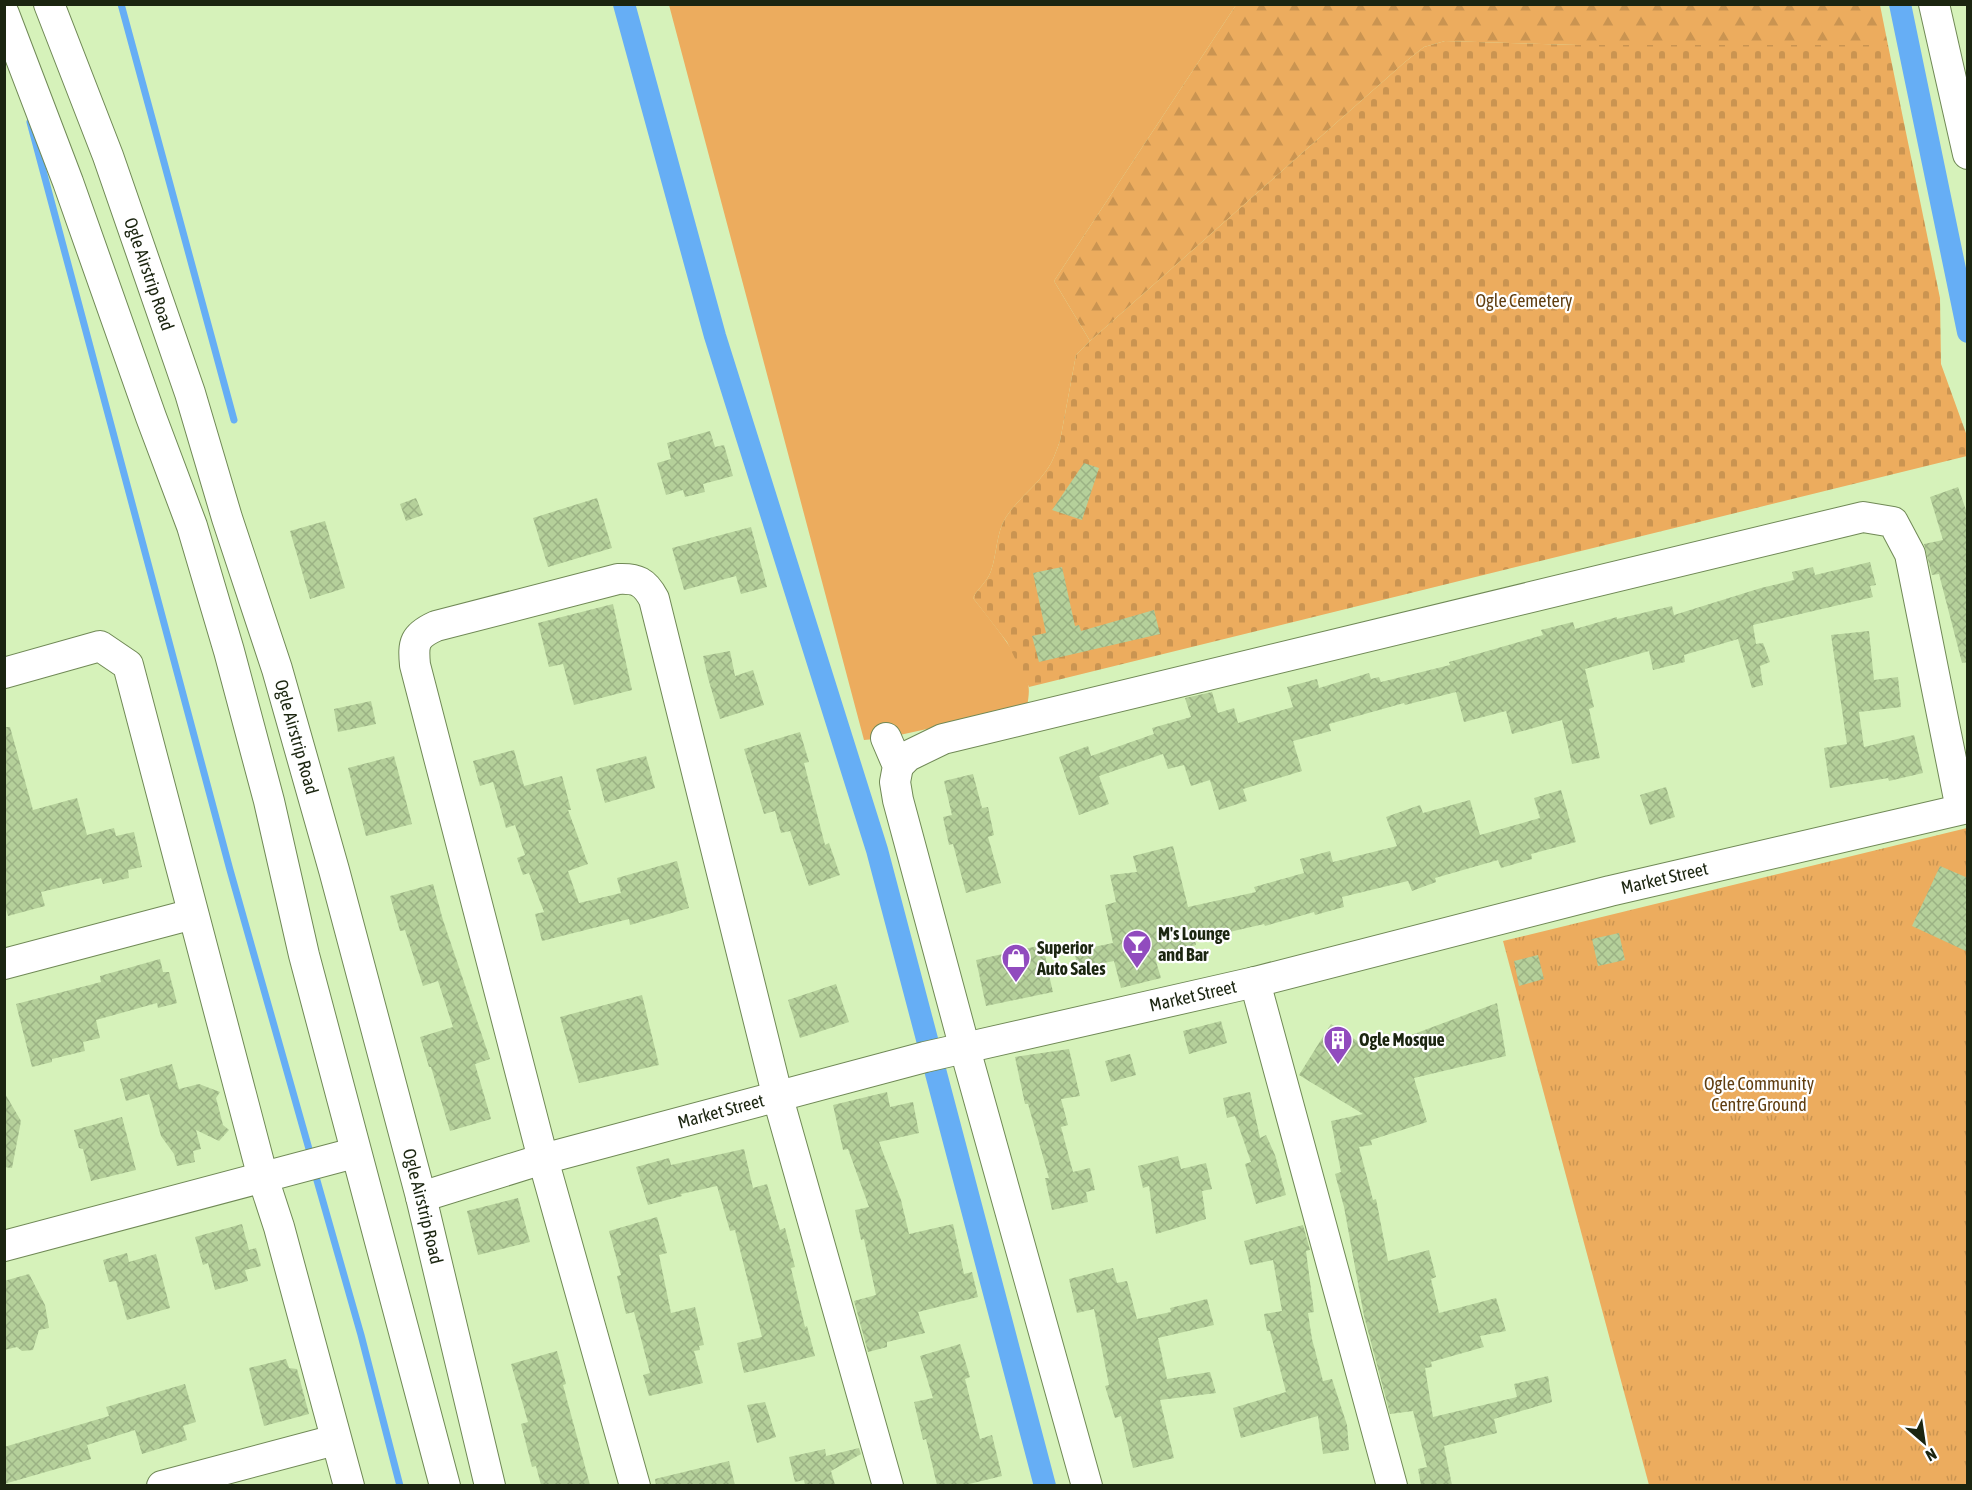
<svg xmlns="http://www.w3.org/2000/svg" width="1972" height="1490" font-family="'Asap Condensed',sans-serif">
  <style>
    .grass { fill: #ecac5e }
    .forest { fill: url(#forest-firs) }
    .cemetery { fill: url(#cemetery-stones) }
    .park { fill: url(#park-tufts) }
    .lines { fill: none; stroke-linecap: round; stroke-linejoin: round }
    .stream { stroke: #66aef5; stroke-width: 7 }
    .canal { stroke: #66aef5; stroke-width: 22 }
    .building { fill: url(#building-cross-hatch) }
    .minor-casing { stroke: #708956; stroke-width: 32 }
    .minor { stroke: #fff; stroke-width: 30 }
    .labels { text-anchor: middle; stroke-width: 4.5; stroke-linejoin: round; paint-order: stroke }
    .street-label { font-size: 18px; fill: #1b2510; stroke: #fff }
    .park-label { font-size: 18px; fill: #603e10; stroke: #fff }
    .poi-label { font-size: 18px; font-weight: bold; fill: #1b2510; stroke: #fff; text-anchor: start }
  </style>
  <defs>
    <pattern id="forest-firs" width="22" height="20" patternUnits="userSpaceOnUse" patternTransform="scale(1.5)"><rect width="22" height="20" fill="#ecac5e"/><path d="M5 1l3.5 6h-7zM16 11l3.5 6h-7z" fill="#ca9451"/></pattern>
    <pattern id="cemetery-stones" width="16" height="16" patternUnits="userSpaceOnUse" patternTransform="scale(1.5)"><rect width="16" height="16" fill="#ecac5e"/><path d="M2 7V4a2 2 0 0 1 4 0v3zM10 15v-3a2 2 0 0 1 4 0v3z" fill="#ca9451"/></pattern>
    <pattern id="park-tufts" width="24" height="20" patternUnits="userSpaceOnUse" patternTransform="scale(1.5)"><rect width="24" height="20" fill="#ecac5e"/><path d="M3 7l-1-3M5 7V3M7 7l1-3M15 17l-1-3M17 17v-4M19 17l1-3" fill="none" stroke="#ca9451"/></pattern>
    <pattern id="building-cross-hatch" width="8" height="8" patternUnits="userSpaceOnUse" patternTransform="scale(1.5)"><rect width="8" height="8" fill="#b5d09a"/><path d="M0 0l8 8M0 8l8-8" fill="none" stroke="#9bb284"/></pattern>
  </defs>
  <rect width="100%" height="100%" fill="#d6f2ba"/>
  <path class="grass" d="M669 5H1236L1054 281 1090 341 1076 355 1060 441C1056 451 1053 462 1046 471 1035 487 1017 500 1006 517 996 533 997 554 991 571 987 582 978 588 973 598 990 620 1022 657 1028 684 1030 691 1028 700 1027 707L886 738 864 740Z"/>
  <path class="forest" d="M1236 5H1880L1888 45H1578L1445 41 1424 47 1405 62 1090 341 1054 281Z"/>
  <path class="cemetery" d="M1445 41 1578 45H1888L1940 298 1941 364 1967 436V456L1029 687 1007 642 973 598C978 588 987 582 991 571 997 554 996 533 1006 517 1017 500 1035 487 1046 471 1053 462 1056 451 1060 441L1076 355 1090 341 1405 62 1424 47Z"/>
  <path class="park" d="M1967 828V1485H1649L1503 941Z"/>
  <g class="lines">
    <path class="stream" d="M121 4 234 420
      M30 122 230 870 311 1156
      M314 1170 361 1335 400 1486"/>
    <path class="canal" d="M624 4 715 336 877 850 1045 1486
      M1900 4 1968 332"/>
  </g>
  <path class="building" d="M710 431 715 447 724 445 733 476 703 484 705 492 685 497 683 490 666 495 657 463 671 459 667 443Z
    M1084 463 1099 468 1082 520 1052 510Z
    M1958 487 1968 516V662L1962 663 1939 574 1932 575 1924 544 1943 540 1930 497Z
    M416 498 423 515 406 521 400 504Z
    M597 498 612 548 548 567 533 518Z
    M325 521 345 588 310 599 290 531Z
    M751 527 767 587 741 594 736 576 684 590 672 548Z
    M1870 562 1876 585 1870 586 1873 597 1753 625 1756 644 1763 643 1770 662 1760 666 1763 685 1752 688 1738 639 1684 655 1685 662 1653 670 1649 651 1585 669 1594 707 1589 709 1600 758 1572 764 1562 720 1512 734 1506 711 1464 722 1456 692 1405 705 1404 703 1329 724 1331 731 1293 741 1302 771 1243 789 1247 801 1219 810 1210 780 1191 786 1184 765 1168 769 1163 754 1099 776 1109 804 1079 815 1059 757 1088 746 1091 756 1154 734 1152 728 1191 717 1185 698 1212 692 1218 713 1234 708 1238 723 1293 707 1287 687 1317 679 1319 688 1369 673 1371 679 1379 677 1381 682 1450 665 1449 662 1543 635 1541 630 1573 622 1575 629 1617 617V619L1672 606 1674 615 1761 588 1794 580 1792 572 1813 567 1815 575Z
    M1062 567 1075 626 1079 625 1081 631 1154 610 1160 634 1039 662 1032 636 1046 633 1033 573Z
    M613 604 632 690 574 705 563 664 549 667 538 623Z
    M1869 631 1874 680 1898 677 1901 707 1859 712 1864 747 1914 735 1923 773 1889 781 1888 778 1830 788 1824 748 1847 744 1831 635Z
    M730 651 735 676 753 670 764 705 720 719 708 678 703 656Z
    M371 701 376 724 338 732 334 709Z
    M4 727H10L33 810 77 798 87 835 114 828 116 836 134 832 142 867 128 870 129 878 103 884 101 878 41 892 45 906 8 916 4 902Z
    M800 732 809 762 804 763 825 845 829 843 840 875 809 886 790 831 781 833 775 811 764 814 744 749Z
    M514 750 524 786 562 776 571 810H568L588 864 568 871 579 903 621 893 617 878 677 861 689 908 630 925 629 919 542 941 535 914 544 912 529 873 523 875 517 858 525 855 515 825 506 828 493 782 480 786 473 761Z
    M394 756 412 824 366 836 348 768Z
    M646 756 655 788 605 803 596 769Z
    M973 774 982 808 988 807 994 835 988 837 1001 883 966 893 953 844 949 845 943 817 952 815 944 781Z
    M1666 787 1675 817 1650 825 1640 795Z
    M1561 790 1576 842 1531 854 1532 859 1501 868 1498 860 1435 878 1436 882 1412 891 1408 881 1342 897 1344 907 1315 915 1314 912 1265 926 1264 924 1195 940 1196 945 1155 958 1161 978 1121 988 1114 961 1078 968 1074 951 1113 943 1105 905 1116 902 1110 875 1137 872 1133 856 1173 846 1188 907 1256 892 1254 887 1304 873 1300 859 1330 851 1333 862 1397 846 1386 817 1420 805 1423 813 1470 800 1480 835 1540 818 1534 798Z
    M1940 866 1968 878V952L1912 926Z
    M433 884 443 920 490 1059 475 1064 491 1119 450 1131 431 1067H429L420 1037 453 1027 438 981 423 986 405 930 400 931 390 896Z
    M1619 933 1625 960 1598 966 1592 939Z
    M1042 945 1050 974 1049 975 1053 992 986 1006 976 960Z
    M1538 955 1544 979 1519 986 1514 961Z
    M160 959 163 972H169L177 1003 158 1008 157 1003 96 1020 100 1038 83 1042 85 1051 52 1059V1062L32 1067 16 1004 101 982 100 976Z
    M836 984 849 1022 800 1038 788 1000Z
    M642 995 659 1065 579 1083 560 1017Z
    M1497 1003 1506 1056 1414 1078 1427 1122 1371 1140 1372 1145 1359 1147 1373 1200 1376 1199 1388 1261 1429 1250 1436 1277 1431 1279 1439 1313 1496 1298 1506 1331 1480 1336 1484 1347 1431 1362 1432 1367 1425 1368 1433 1417 1517 1397 1514 1384 1548 1376 1552 1402 1494 1419 1497 1433 1444 1446 1452 1485H1421L1418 1469 1427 1467 1413 1411 1390 1414 1364 1316 1344 1207 1335 1174 1341 1172 1331 1121 1363 1114 1299 1075 1331 1024 1371 1050Z
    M1221 1021 1227 1043 1189 1054 1183 1031Z
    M1069 1049 1080 1096 1061 1099 1068 1125 1061 1127 1073 1172 1090 1168 1095 1190 1086 1192 1088 1202 1052 1210 1045 1178H1049L1028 1104H1025L1015 1057Z
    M1130 1054 1136 1075 1111 1082 1105 1061Z
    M172 1064 179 1089 199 1084 220 1092 216 1098 223 1125 229 1130 219 1141 196 1130 201 1149 193 1151 195 1162 177 1166 174 1154 161 1136 149 1094 126 1101 120 1079Z
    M4 1092 21 1121 12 1168 4 1167Z
    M887 1092 890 1107 913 1102 919 1133 879 1142 901 1200 909 1234 953 1224 964 1274 972 1272 978 1297 918 1312 925 1333 887 1342V1347L868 1352 854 1301 876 1295 864 1239 861 1240 855 1210 869 1207 848 1149 843 1150 833 1105Z
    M1250 1092 1260 1138 1266 1135 1275 1155 1286 1195 1256 1204 1245 1164 1251 1162 1235 1116 1227 1118 1223 1098Z
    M122 1117 136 1170 91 1181 83 1149 79 1148 74 1130Z
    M744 1149 753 1188 767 1184 780 1230 785 1228 795 1267 791 1268 805 1327 807 1326 815 1356 744 1373 737 1343 762 1337 735 1230 730 1231 717 1186 681 1194 682 1196 648 1205 636 1167 669 1158 671 1165Z
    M1178 1156 1181 1169 1206 1163 1212 1189 1202 1191 1206 1219 1156 1234 1149 1186 1143 1188 1138 1166Z
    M518 1198 530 1242 478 1255 467 1211Z
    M657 1217 667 1253 659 1255 671 1313 695 1307 704 1345 699 1346 700 1350 694 1351 703 1383 649 1396 643 1375 650 1373 634 1312 626 1314 617 1276 621 1275 609 1231Z
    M242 1224 249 1250 256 1248 261 1266 245 1270 248 1281 215 1290 208 1263 203 1265 195 1237Z
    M1303 1225 1310 1250 1306 1251 1314 1312 1308 1313 1312 1339 1323 1381 1332 1379 1347 1425 1349 1450 1323 1454 1318 1416 1241 1438 1233 1408 1286 1392 1270 1331H1267L1264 1314 1282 1311 1273 1260 1250 1265 1244 1241Z
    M127 1253 129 1262 156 1254 170 1308 127 1320 116 1281 109 1282 103 1260Z
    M1113 1268 1117 1283 1127 1281 1137 1319 1171 1312 1170 1308 1207 1299 1214 1325 1158 1338 1167 1379 1210 1372 1216 1393 1160 1400 1174 1458 1133 1468 1121 1416 1115 1418 1105 1386 1109 1385 1094 1309 1077 1313 1069 1279Z
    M29 1274 45 1305 49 1328 39 1330 33 1350 22 1351 17 1347 4 1350V1281Z
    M960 1344 970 1377 965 1379 980 1439 992 1435 1002 1476 965 1485H937L926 1439 923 1440 914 1402 933 1398 920 1356Z
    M557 1351 566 1384 563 1385 590 1485H541L536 1466 532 1467 521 1424 528 1422 511 1364Z
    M286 1359 289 1368 297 1369 309 1414 264 1426 249 1368Z
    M185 1384 196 1422 183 1426 187 1440 142 1454 135 1430 87 1445 91 1459 4 1484V1447L109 1416 106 1407Z
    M765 1402 776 1437 757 1443 747 1405Z
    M859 1448 861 1454 831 1471 835 1485H805L804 1480 795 1482 789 1457 825 1449 826 1456Z
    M729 1461 735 1485H656L655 1479Z"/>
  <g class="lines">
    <g class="minor-casing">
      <g id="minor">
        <path id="s1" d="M49 4 108 156 190 393 227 518 277 669 334 870 421 1197 490 1486"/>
        <path d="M1934 4 1968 154"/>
        <path d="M4 14 68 182 151 417 192 526 229 651 269 801 304 955 445 1486"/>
        <path d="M4 673 100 646 128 665 263 1178 279 1227 349 1486"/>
        <path d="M886 738 898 766 895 782 898 800 965 1049 1087 1486"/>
        <path d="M898 766 908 756 943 739 1863 517 1893 522 1910 554 1961 809"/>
        <path d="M4 964 193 914"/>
        <path d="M1255 982 1392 1486"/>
        <path id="s2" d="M421 1197 543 1159 925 1057 1255 982 1610 891 1968 808"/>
        <path d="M4 1246 343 1156 355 1155"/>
        <path d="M162 1486 335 1440"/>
        <path d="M635 1486 543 1159 415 665C413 643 414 636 436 626L618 579C637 578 645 582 654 599L778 1098 888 1486"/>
      </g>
    </g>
    <use href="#minor" class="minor"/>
  </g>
  <defs>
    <g id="bar-pin" transform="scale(1.5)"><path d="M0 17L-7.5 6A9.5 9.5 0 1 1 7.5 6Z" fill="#914bbe" stroke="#fff"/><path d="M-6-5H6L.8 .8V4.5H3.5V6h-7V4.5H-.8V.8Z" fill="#fff"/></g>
    <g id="shop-pin" transform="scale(1.5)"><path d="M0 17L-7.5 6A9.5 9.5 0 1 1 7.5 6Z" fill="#914bbe" stroke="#fff"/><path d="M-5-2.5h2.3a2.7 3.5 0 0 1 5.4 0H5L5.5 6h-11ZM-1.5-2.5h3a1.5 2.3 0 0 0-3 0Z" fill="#fff"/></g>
    <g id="building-pin" transform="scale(1.5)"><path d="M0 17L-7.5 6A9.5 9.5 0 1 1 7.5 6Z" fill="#914bbe" stroke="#fff"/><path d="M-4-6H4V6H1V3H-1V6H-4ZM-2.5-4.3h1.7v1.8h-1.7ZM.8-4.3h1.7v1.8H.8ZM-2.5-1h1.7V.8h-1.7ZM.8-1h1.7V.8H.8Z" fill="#fff"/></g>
  </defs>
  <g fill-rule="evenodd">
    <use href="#bar-pin" x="1137" y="944"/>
    <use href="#shop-pin" x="1016" y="958"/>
    <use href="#building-pin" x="1338" y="1040"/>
  </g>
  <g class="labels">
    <g class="street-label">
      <text dy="6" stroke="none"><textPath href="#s1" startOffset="288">Ogle Airstrip Road</textPath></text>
      <text dy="6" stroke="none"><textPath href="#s1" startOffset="774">Ogle Airstrip Road</textPath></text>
      <text dy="6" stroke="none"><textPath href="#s2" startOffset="1284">Market Street</textPath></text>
      <text dy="6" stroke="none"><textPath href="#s2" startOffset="798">Market Street</textPath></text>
      <text dy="6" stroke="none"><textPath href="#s2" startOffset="312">Market Street</textPath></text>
      <text dy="6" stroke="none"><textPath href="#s1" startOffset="1260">Ogle Airstrip Road</textPath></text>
    </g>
    <g class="park-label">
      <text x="1524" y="307">Ogle Cemetery</text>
      <text x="1759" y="1090">Ogle Community<tspan x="1759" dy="21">Centre Ground</tspan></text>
    </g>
    <g class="poi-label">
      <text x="1158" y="940">M's Lounge<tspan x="1158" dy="21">and Bar</tspan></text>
      <text x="1037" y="954">Superior<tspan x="1037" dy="21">Auto Sales</tspan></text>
      <text x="1359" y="1046">Ogle Mosque</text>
    </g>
  </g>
  <rect width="1972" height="1490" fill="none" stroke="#1b2510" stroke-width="12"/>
  <g transform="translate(1924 1442) rotate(151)" stroke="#ffffff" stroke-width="4.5" paint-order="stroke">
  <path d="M0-4.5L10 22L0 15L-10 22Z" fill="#1b2510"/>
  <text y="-9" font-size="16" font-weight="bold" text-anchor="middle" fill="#1b2510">N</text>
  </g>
</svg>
